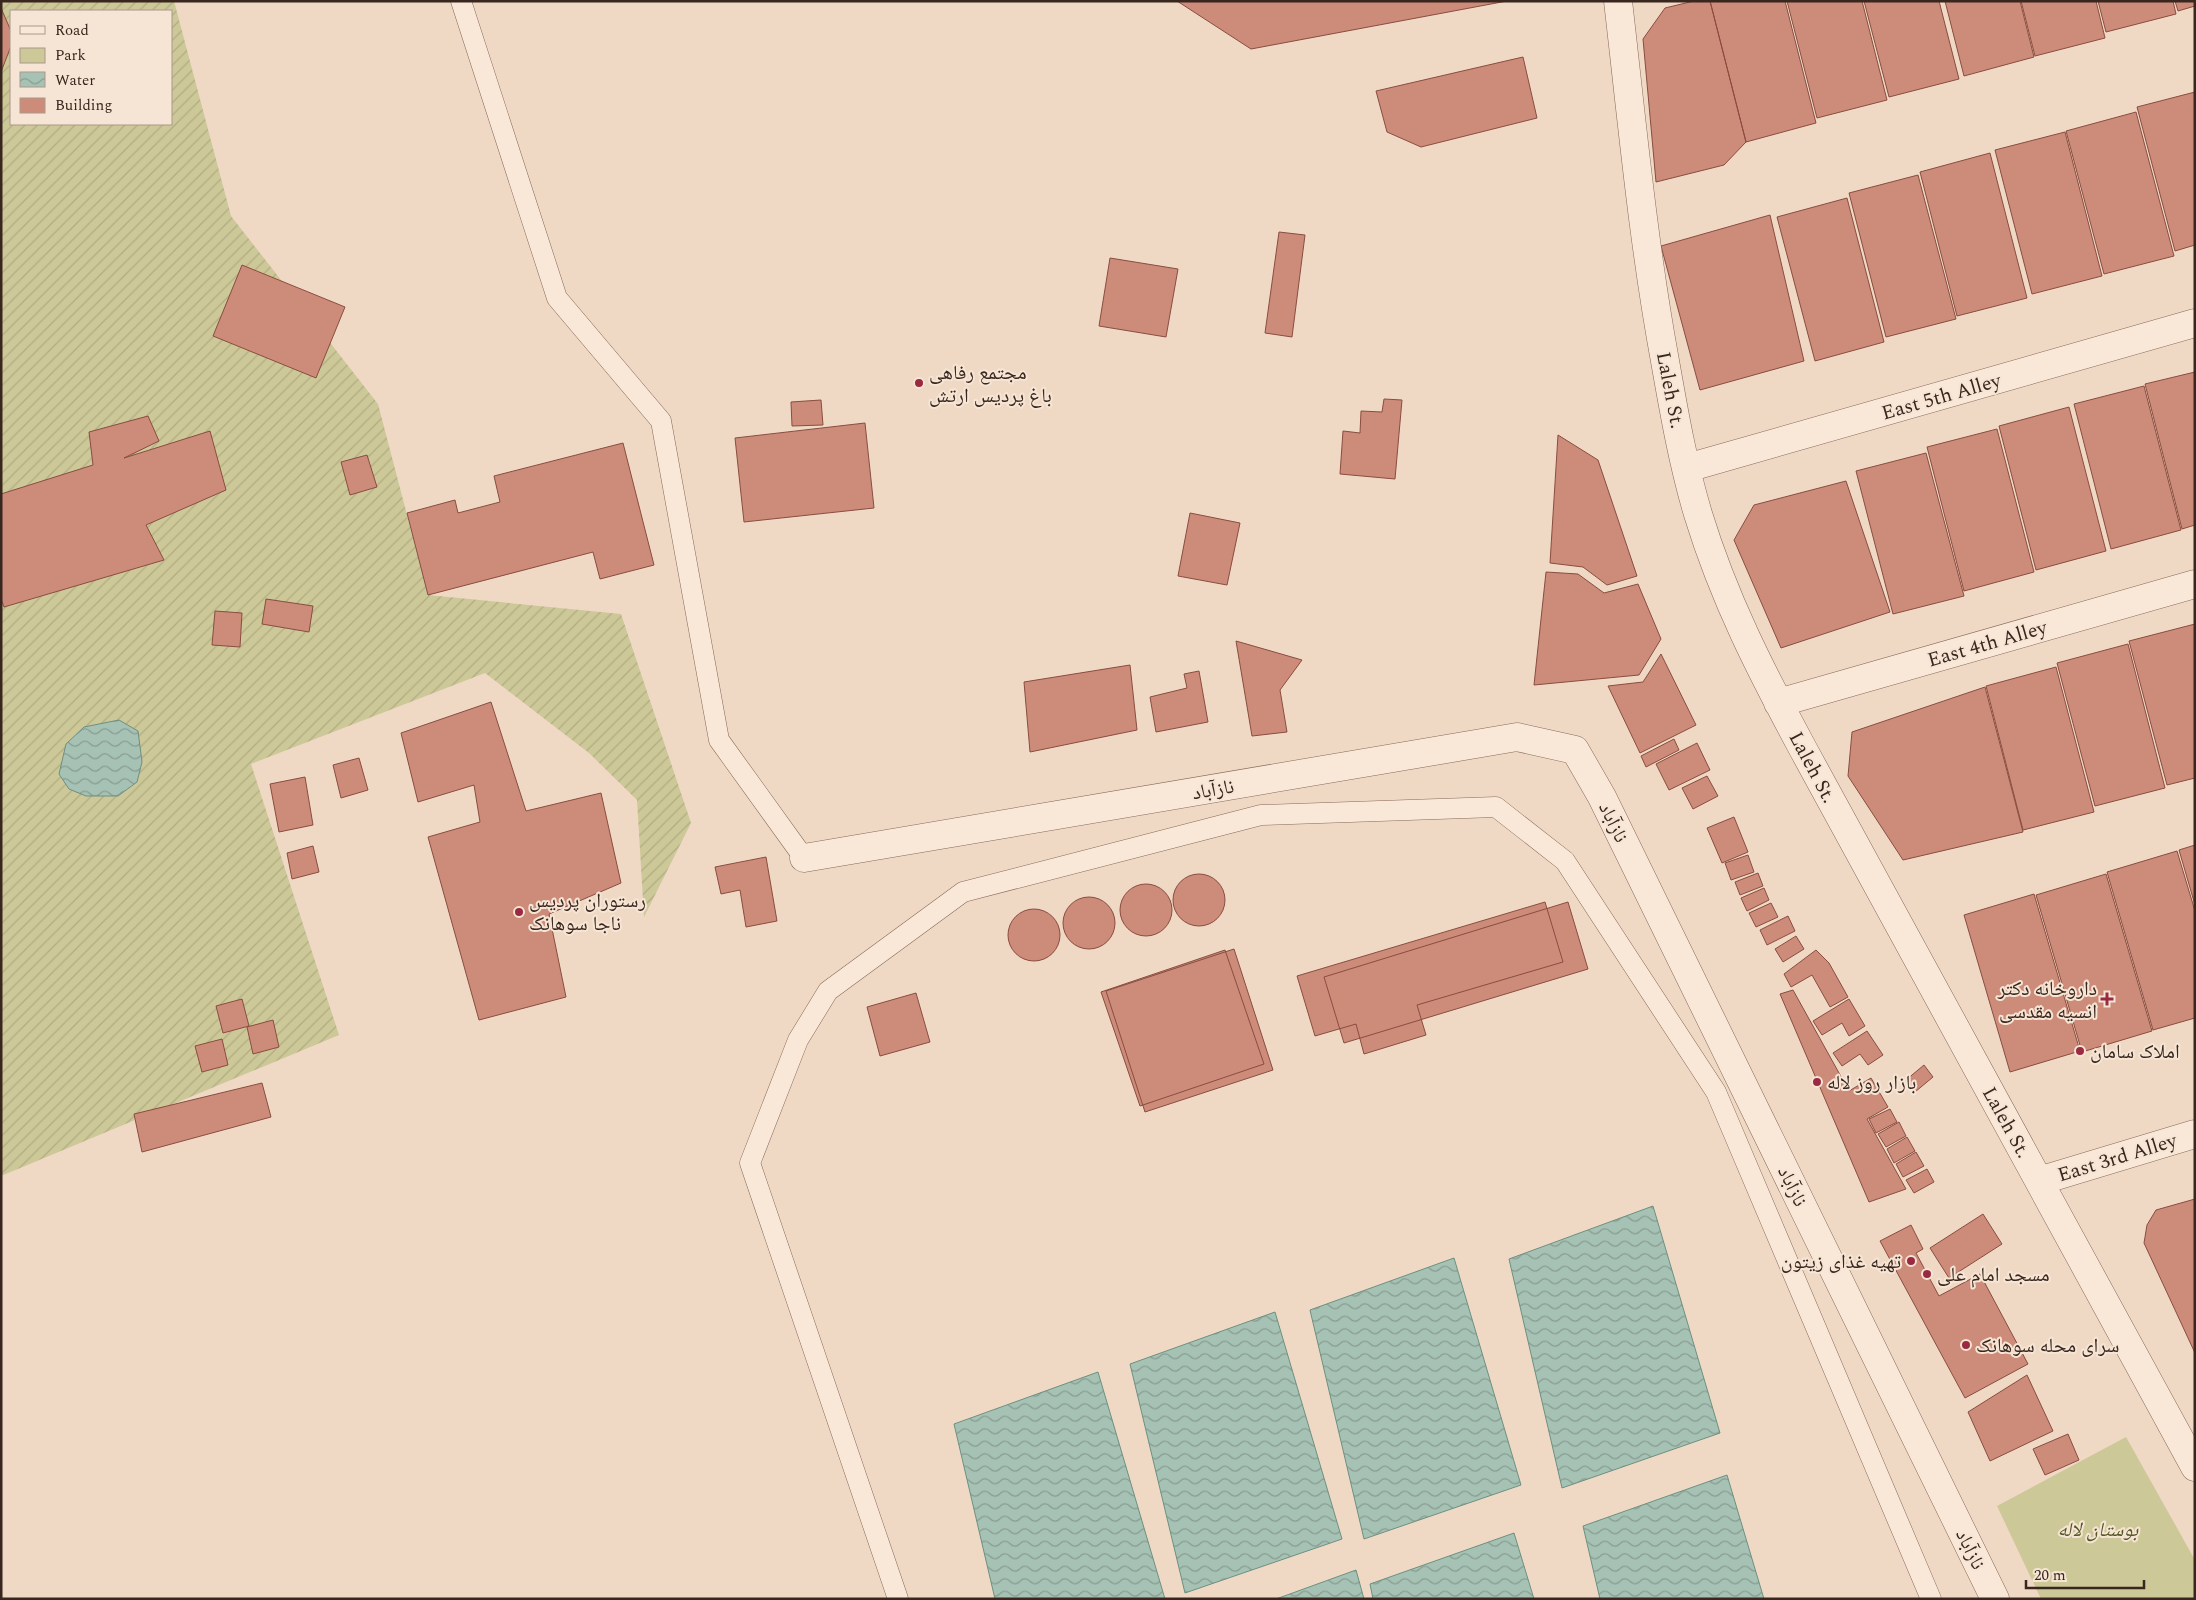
<svg xmlns="http://www.w3.org/2000/svg" width="2196" height="1600" font-family="Spectral,'Noto Naskh Arabic',serif">
  <style>
    .park { fill: #cdc898 }
    .garden { fill: url(#garden-furrows); fill-rule: evenodd }
    .water { fill: url(#water-waves); stroke: #6c9080 }
    .building { fill: #cd8b7a; stroke: #894d40 }
    .lines { fill: none; stroke-linecap: round; stroke-linejoin: round }
    .lane-casing { stroke: #89695a; stroke-width: 21 }
    .street-casing { stroke: #89695a; stroke-width: 29 }
    .lane { stroke: #f9e8d8; stroke-width: 20 }
    .street { stroke: #f9e8d8; stroke-width: 28 }
    .poi-dot { fill: #992a42; stroke: #f6e5d4; stroke-width: 2 }
    .labels { text-anchor: middle; stroke-width: 4; stroke-linejoin: round; paint-order: stroke }
    .poi-label { font-size: 20px; fill: #39261e; stroke: #f6e5d4; text-anchor: start }
    .street-label { font-size: 20px; fill: #39261e; stroke: #f6e5d4 }
    .park-label { font-size: 20px; font-style: italic; fill: #545625; stroke: #f6e5d4 }
  </style>
  <defs>
    <pattern id="garden-furrows" width="10" height="10" patternUnits="userSpaceOnUse" patternTransform="scale(1.25)"><rect width="10" height="10" fill="#cdc898"/><path d="M-1 1l2-2M0 10L10 0M9 11l2-2" fill="none" stroke="#b1ac83"/></pattern>
    <pattern id="water-waves" width="16" height="10" patternUnits="userSpaceOnUse" patternTransform="scale(1.25)"><rect width="16" height="10" fill="#a6c2b4"/><path d="M0 5q4-4 8 0t8 0" fill="none" stroke="#889d92"/></pattern>
  </defs>
  <rect width="100%" height="100%" fill="#efd9c4"/>
  <path class="park" d="M2126 1437 2195 1560V1599H2041L1997 1506Z"/>
  <path class="garden" d="M1 1H174L231 216 378 404 428 595 621 614 691 823 644 917 637 800 589 753 485 673 251 764 339 1035 1 1176ZM11 11H171V124H11Z"/>
  <path class="water" d="M119 720 138 731 142 762 137 782 118 796H86L69 789 59 774 66 744 84 727Z
    M1653 1206 1720 1433 1562 1488 1509 1259Z
    M1454 1258 1521 1485 1364 1539 1310 1310Z
    M1275 1312 1342 1539 1185 1593 1130 1364Z
    M1098 1372 1165 1599H995L954 1424Z
    M1727 1475 1764 1599H1600L1583 1526Z
    M1514 1533 1534 1599H1373L1370 1584Z
    M1356 1570 1364 1599H1276Z"/>
  <path class="building" d="M1177 1H1507L1251 49Z
    M1694 1H1710L1746 142 1724 165 1656 182 1643 39 1665 8Z
    M1710 1H1785L1816 123 1746 142Z
    M1787 1H1862L1887 100 1817 118Z
    M1864 1H1939L1959 79 1889 97Z
    M1945 1H2020L2034 57 1964 76Z
    M2021 1H2096L2105 38 2035 56Z
    M2098 1H2173L2176 14 2106 32Z
    M2175 1H2195V6L2178 11Z
    M1 8 11 31V46L1 72Z
    M1523 57 1537 118 1421 147 1387 132 1376 91Z
    M2195 92V245L2175 251 2137 107Z
    M2136 112 2174 256 2104 274 2066 131Z
    M2065 132 2102 276 2032 294 1995 150Z
    M1990 153 2027 298 1957 316 1920 172Z
    M1918 175 1956 319 1886 337 1849 193Z
    M1847 198 1884 342 1815 361 1777 217Z
    M1770 215 1804 361 1700 390 1661 246Z
    M1279 232 1305 235 1292 337 1265 333Z
    M1110 258 1178 269 1166 337 1099 326Z
    M242 265 345 307 316 378 213 336Z
    M2195 372V525L2182 529 2145 384Z
    M2144 386 2181 530 2111 549 2074 404Z
    M1384 399 1402 400 1395 479 1340 474 1343 431 1360 433 1361 411 1382 412Z
    M821 400 823 425 792 426 791 402Z
    M2069 407 2106 551 2036 570 1999 426Z
    M148 416 159 441 124 458 210 431 226 490 146 525 164 560 4 607 1 599V494L93 465 89 432Z
    M865 423 874 508 744 522 735 438Z
    M1997 429 2034 572 1964 591 1927 447Z
    M1558 435 1598 460 1637 576 1607 585 1583 567 1550 563Z
    M623 443 654 565 600 579 593 552 428 595 407 513 455 500 458 513 500 502 494 476Z
    M1926 453 1964 596 1893 614 1856 471Z
    M367 455 377 487 350 495 341 462Z
    M1846 481 1890 612 1781 648 1734 540 1754 505Z
    M1190 513 1240 523 1227 585 1178 576Z
    M1546 572 1578 574 1604 593 1638 584 1661 639 1639 675 1534 685Z
    M266 599 313 606 309 632 262 624Z
    M215 611 242 613 240 647 212 645Z
    M2195 624V778L2167 785 2129 641Z
    M1236 641 1302 660 1280 690 1287 732 1252 736Z
    M2128 644 2165 788 2095 806 2057 663Z
    M1661 654 1696 725 1640 753 1608 686 1643 682Z
    M1130 665 1137 730 1030 752 1024 682Z
    M2056 667 2094 812 2023 830 1986 686Z
    M1199 671 1208 722 1156 732 1150 697 1187 688 1184 674Z
    M1985 687 2023 832 1903 860 1848 776 1852 732Z
    M491 702 526 811 601 793 621 883 549 914 566 997 479 1020 428 837 480 822 474 785 418 802 401 733Z
    M1674 739 1679 750 1646 767 1641 756Z
    M1697 743 1710 770 1669 790 1656 764Z
    M359 758 368 790 341 798 333 765Z
    M1707 776 1718 796 1693 809 1682 788Z
    M305 777 313 825 279 832 270 784Z
    M1734 817 1748 852 1722 863 1707 828Z
    M2195 845V905L2179 850Z
    M313 846 319 872 292 879 287 853Z
    M2177 851 2195 911V1018L2153 1030 2107 872Z
    M1748 855 1754 872 1731 880 1725 863Z
    M766 857 777 921 746 927 740 890 721 894 715 867Z
    M1758 873 1763 886 1740 895 1735 882Z
    M1173 900a26 26 0 1 1 52 0a26 26 0 1 1-52 0Z
    M2106 874 2152 1031 2082 1052 2036 895Z
    M1120 910a26 26 0 1 1 52 0a26 26 0 1 1-52 0Z
    M1764 888 1769 900 1747 911 1741 898Z
    M2034 894 2080 1051 2010 1072 1964 915Z
    M1063 923a26 26 0 1 1 52 0a26 26 0 1 1-52 0Z
    M1545 902 1563 962 1417 1005 1426 1035 1364 1054 1356 1024 1315 1036 1297 976Z
    M1568 902 1588 969 1344 1043 1324 977Z
    M1771 903 1778 917 1756 927 1749 913Z
    M1008 935a26 26 0 1 1 52 0a26 26 0 1 1-52 0Z
    M1788 916 1795 931 1767 945 1760 930Z
    M1796 936 1804 949 1783 962 1775 949Z
    M1234 949 1273 1070 1145 1112 1106 991Z
    M1225 950 1264 1064 1140 1106 1101 992Z
    M1816 950 1829 963 1848 997 1830 1007 1812 975 1791 987 1784 974Z
    M1793 990 1849 1091 1871 1078 1888 1107 1867 1119 1906 1189 1869 1202 1780 994Z
    M916 993 930 1042 880 1056 867 1007Z
    M242 999 249 1026 223 1033 216 1006Z
    M1849 999 1865 1026 1849 1036 1842 1023 1822 1035 1813 1021Z
    M273 1020 279 1047 253 1054 247 1027Z
    M1867 1031 1883 1055 1868 1065 1860 1054 1842 1066 1833 1053Z
    M222 1039 228 1065 202 1072 195 1046Z
    M1924 1065 1933 1077 1915 1092 1906 1080Z
    M262 1083 271 1117 142 1152 134 1114Z
    M1890 1109 1897 1122 1876 1133 1869 1119Z
    M1899 1122 1906 1136 1886 1147 1878 1134Z
    M1907 1137 1915 1151 1894 1163 1887 1149Z
    M1916 1152 1924 1166 1903 1177 1896 1164Z
    M1927 1169 1934 1182 1914 1193 1906 1180Z
    M2195 1199V1353L2144 1243 2147 1225 2156 1210Z
    M1983 1214 2002 1244 1949 1278 1930 1248Z
    M1911 1225 1923 1249 1916 1253 1939 1296 1980 1274 2028 1364 1965 1398 1880 1241Z
    M2027 1375 2053 1431 1990 1461 1968 1412Z
    M2068 1434 2079 1460 2045 1475 2033 1449Z"/>
  <g class="lines">
    <g class="lane-casing">
      <path id="lane" d="M461 1 557 298 661 421 719 740 804 858
        M898 1599 750 1163 798 1040 828 991 963 892 1261 815 1496 807 1565 861 1716 1092 1931 1599"/>
    </g>
    <g class="street-casing">
      <path id="street" d="M1618 1C1632 122 1643 242 1665 361 1674 412 1683 464 1698 514 1724 599 1761 671 1803 749L2195 1467
        M1687 468 2195 323
        M1778 703 2195 584
        M804 858 1517 737 1575 750 1602 797 1995 1599
        M2039 1181 2195 1134"/>
    </g>
    <use href="#lane" class="lane"/>
    <use href="#street" class="street"/>
  </g>
  <g class="poi-dot">
    <circle cx="919" cy="383" r="5"/>
    <circle cx="519" cy="912" r="5"/>
    <path d="M2104.5 991.5h5v5h5v5h-5v5h-5v-5h-5v-5h5z"/>
    <circle cx="2080" cy="1051" r="5"/>
    <circle cx="1817" cy="1082" r="5"/>
    <circle cx="1911" cy="1261" r="5"/>
    <circle cx="1927" cy="1274" r="5"/>
    <circle cx="1966" cy="1345" r="5"/>
  </g>
  <g class="labels">
    <g class="poi-label">
      <text x="929" y="379">مجتمع رفاهی<tspan x="929" dy="23">باغ پردیس ارتش</tspan></text>
      <text x="529" y="907">رستوران پردیس<tspan x="529" dy="23">ناجا سوهانک</tspan></text>
      <text x="2097" y="995" text-anchor="end">داروخانه دکتر<tspan x="2097" dy="23">انسیه مقدسی</tspan></text>
      <text x="2090" y="1058">املاک سامان</text>
      <text x="1827" y="1089">بازار روز لاله</text>
      <text x="1901" y="1268" text-anchor="end">تهیه غذای زیتون</text>
      <text x="1937" y="1281">مسجد امام علی</text>
      <text x="1976" y="1352">سرای محله سوهانک</text>
    </g>
    <g class="street-label">
      <text transform="translate(1671 390) rotate(79)" y="7">Laleh St.</text>
      <text transform="translate(1941 396) rotate(-16)" y="7">East 5th Alley</text>
      <text transform="translate(1987 643) rotate(-16)" y="7">East 4th Alley</text>
      <text transform="translate(1813 767) rotate(62)" y="7">Laleh St.</text>
      <text transform="translate(1213 789) rotate(-10)" y="7">نازآباد</text>
      <text transform="translate(1614 822) rotate(64)" y="7">نازآباد</text>
      <text transform="translate(2007 1122) rotate(61)" y="7">Laleh St.</text>
      <text transform="translate(2117 1157) rotate(-17)" y="7">East 3rd Alley</text>
      <text transform="translate(1793 1186) rotate(64)" y="7">نازآباد</text>
      <text transform="translate(1971 1549) rotate(64)" y="7">نازآباد</text>
    </g>
    <g class="park-label">
      <text x="2098" y="1536">بوستان لاله</text>
    </g>
  </g>
  <rect width="2196" height="1600" fill="none" stroke="#39261e" stroke-width="5"/>
  <rect x="10" y="10" width="162" height="115" fill="#f6e5d4" stroke="#aa998b"/>
  <rect x="20" y="26" width="25" height="8" fill="#f9e8d8" stroke="#aa998b"/>
  <text x="55" y="35" font-size="15" fill="#39261e">Road</text>
  <rect x="20" y="48" width="25" height="15" fill="#cdc898" stroke="#aa998b"/>
  <text x="55" y="60" font-size="15" fill="#39261e">Park</text>
  <rect x="20" y="72" width="25" height="15" fill="url(#water-waves)" stroke="#aa998b"/>
  <text x="55" y="85" font-size="15" fill="#39261e">Water</text>
  <rect x="20" y="98" width="25" height="15" fill="#cd8b7a" stroke="#aa998b"/>
  <text x="55" y="110" font-size="15" fill="#39261e">Building</text>
  <path d="M2026 1580v8h118v-8" fill="none" stroke="#39261e" stroke-width="2.5"/>
  <text x="2034" y="1580" font-size="15" fill="#39261e" stroke="#f6e5d4" stroke-width="4" paint-order="stroke">20 m</text>
</svg>
